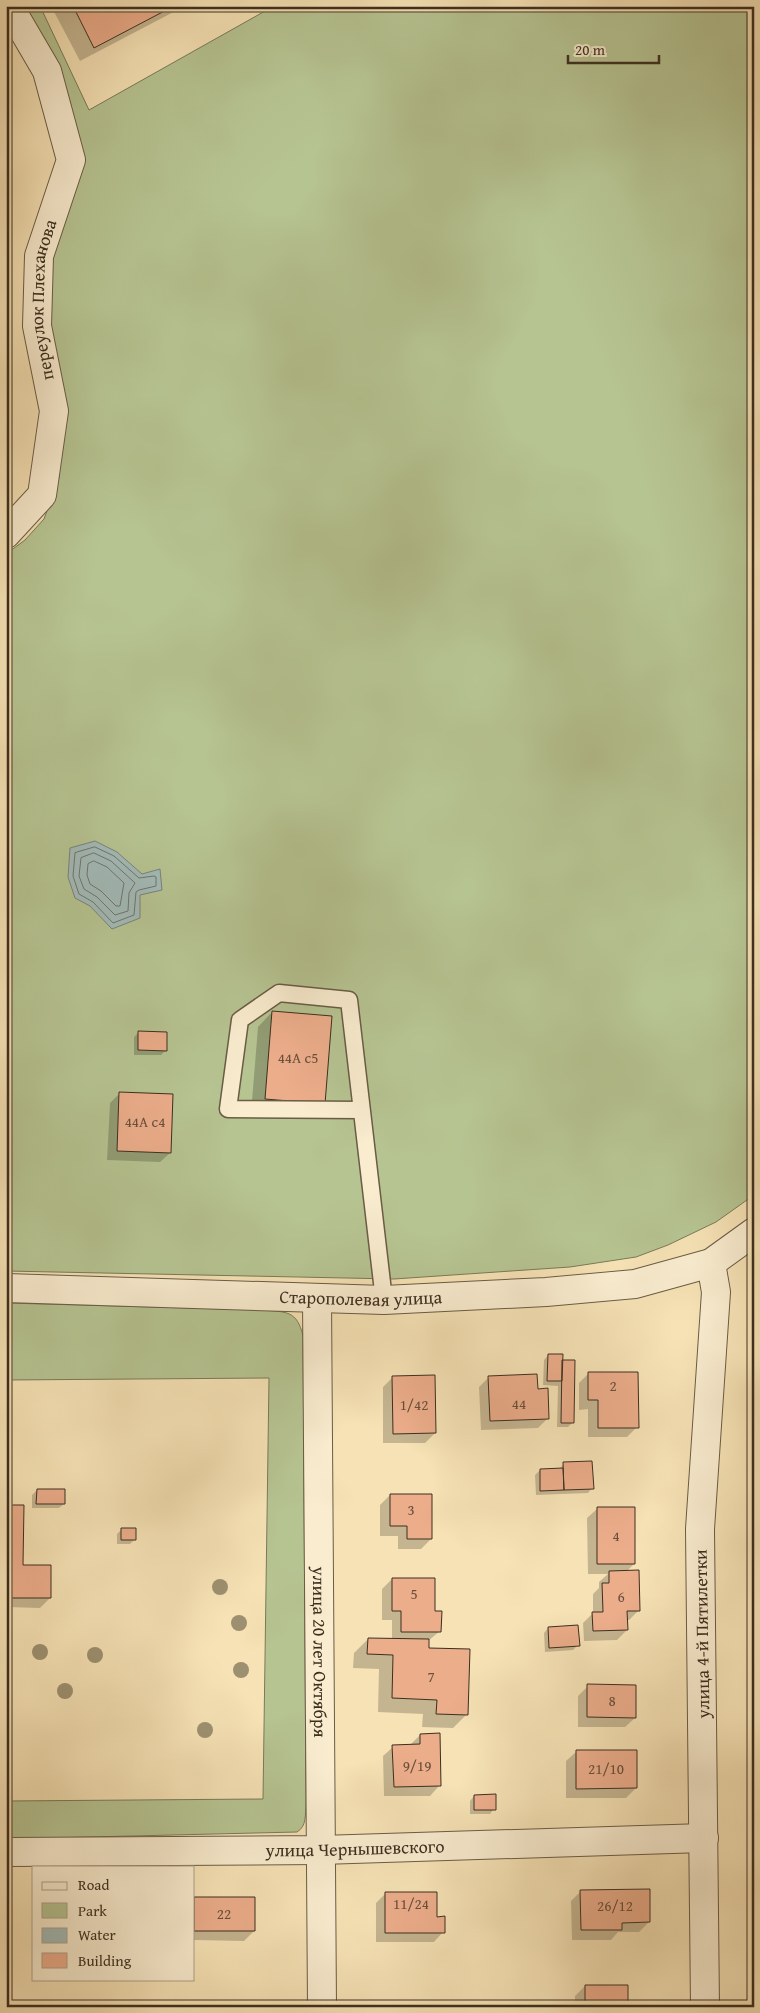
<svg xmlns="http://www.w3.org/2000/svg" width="760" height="2013" font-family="'Gentium Book Plus',serif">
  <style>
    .green { fill: #b6c492; stroke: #797a59 }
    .water { fill: #a2bbb9; stroke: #79837c }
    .shadow { fill: #0003 }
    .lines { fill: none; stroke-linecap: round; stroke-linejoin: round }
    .shore { stroke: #6f756c; stroke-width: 1 }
    .building { fill: #ecad8b; stroke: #3c2f20 }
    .service-casing { stroke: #6a5c45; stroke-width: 19 }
    .minor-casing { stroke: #6a5c45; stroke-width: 30 }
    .service { stroke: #f9eccf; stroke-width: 16 }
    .minor { stroke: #f9eccf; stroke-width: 28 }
    .tree { fill: #9d9070 }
    .labels { text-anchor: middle; stroke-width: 4; stroke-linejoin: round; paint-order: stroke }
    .number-label { font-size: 15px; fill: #684e3b }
    .street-label { font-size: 18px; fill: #3c2f20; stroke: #f9eccf }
  </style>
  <rect width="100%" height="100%" fill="#f6e2b5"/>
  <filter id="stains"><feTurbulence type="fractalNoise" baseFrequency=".004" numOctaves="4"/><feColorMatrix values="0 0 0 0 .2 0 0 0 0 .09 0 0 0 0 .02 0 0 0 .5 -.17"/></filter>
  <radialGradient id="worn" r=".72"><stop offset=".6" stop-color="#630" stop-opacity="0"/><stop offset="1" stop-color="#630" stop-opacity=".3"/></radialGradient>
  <path class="green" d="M25 6H40L89 110 274 6H754V1195L716 1222 668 1245 636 1257 570 1267 394 1279 6 1271V554L25 540 44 519 59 478 61 434 45 335 47 264 73 193Z
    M6 1303 262 1310C286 1312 297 1310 303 1336L306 1803C305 1815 307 1826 297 1832L6 1839V1801L263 1799 269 1378 6 1380Z"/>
  <path class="water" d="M95 841 117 852 142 874 160 869 162 890 140 895V918L112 929 90 906 75 898 68 877 70 848Z"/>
  <path class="shadow" d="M51 6H185L80 61Z
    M272 1012 324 1104 309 1118 251 1113 258 1027Z
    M139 1032 166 1050 161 1055H134V1037Z
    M120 1093 170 1153 160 1162 107 1160 110 1103Z
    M548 1355 561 1361 572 1423 568 1427H557L558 1386 543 1385 544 1360Z
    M589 1373 637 1427 627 1437H588V1409L579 1410V1383Z
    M393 1377 435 1433 425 1443H383V1387Z
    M489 1377 537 1390 548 1418 538 1428 481 1430 479 1387Z
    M564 1463 592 1488 588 1493 536 1495 535 1475 540 1470H559Z
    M37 1490 64 1504 59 1508H32V1495Z
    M390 1495 431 1539 421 1549H398V1536H380V1505Z
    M6 1506 22 1566 50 1598 40 1608 6 1607Z
    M597 1509 634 1564 626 1572 639 1610 629 1620H626L627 1630 617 1640 584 1641 583 1623 593 1613V1594L599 1588V1582L608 1574H588L587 1518Z
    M122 1529 135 1539 130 1544H117V1534Z
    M392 1579 434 1612 440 1631 428 1641V1649L467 1714 453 1728 422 1727 423 1714 378 1712 379 1669 353 1668 354 1653 368 1639 392 1640V1620H382V1589Z
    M548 1628 578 1645 573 1650 545 1652 544 1633Z
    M588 1686 635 1718 625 1727H578V1696Z
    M420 1735 439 1786 430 1796H384L383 1756 393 1747 410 1745Z
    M576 1752 636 1788 626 1798H566V1761Z
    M474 1796 494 1809 490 1814H470V1801Z
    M581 1891 649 1922 639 1932H618L611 1940H572L571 1901Z
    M386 1893 435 1918 443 1932 434 1942H376V1903Z
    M194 1898H254V1931L244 1941 194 1940Z
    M585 1986 627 2007H575V1996Z"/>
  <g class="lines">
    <path class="shore" d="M95 847 114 856 139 878 154 876 156 877V886L139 890 136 892 134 915 113 923 93 902 79 894 73 876 75 853Z
      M94 853 111 861 135 883 129 893 128 911 115 915 97 897 84 889 79 876 81 858Z
      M94 861 107 867 124 883 120 906H116L101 891 90 884 87 875 88 864Z"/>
  </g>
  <path class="building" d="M73 6H174L94 48Z
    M272 1011 332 1016 325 1104 265 1099Z
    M138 1031 167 1032V1051L138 1050Z
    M119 1092 173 1094 171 1153 117 1151Z
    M548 1354H563L562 1381H547Z
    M562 1360H575L574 1423H561Z
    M588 1372H638L639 1428H598V1400H588Z
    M537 1374 538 1389 548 1388 549 1419 490 1421 488 1376Z
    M435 1375 436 1433 393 1434 392 1376Z
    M592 1461 594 1489 564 1490 563 1462Z
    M563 1468 564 1490 540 1491V1469Z
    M37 1489H65V1504H36Z
    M390 1494H432V1539H407V1526H390Z
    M6 1505H24L23 1565H51V1598H6Z
    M597 1507H635V1564H597Z
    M121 1528H136V1540H121Z
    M639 1570 640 1611H627L628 1630 593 1631 592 1612H603L602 1583H609V1571Z
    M392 1578H435V1611H442L441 1632H401V1611H392Z
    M578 1625 580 1646 549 1648 548 1627Z
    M368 1638 429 1639V1648L470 1649 468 1715 436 1714 437 1700 392 1698 393 1655 367 1654Z
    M587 1684 636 1685V1718L587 1717Z
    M440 1733 441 1786 394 1787 392 1745 420 1744V1734Z
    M576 1750H637V1788L576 1789Z
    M496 1794V1810H474V1795Z
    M650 1889V1922L622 1923V1930H581L580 1890Z
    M385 1892H437V1917L445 1916V1933H385Z
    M194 1897H255V1931H194Z
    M585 1985H628V2007H585Z"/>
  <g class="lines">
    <g class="service-casing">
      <path id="service" d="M361 1110 228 1109 240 1020 279 993 349 1000 384 1300"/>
    </g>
    <g class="minor-casing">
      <g id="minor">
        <path id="s1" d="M6 534 42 495 54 411 37 326 39 256 71 160 47 71 9 6"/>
        <path id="s2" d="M6 1288 384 1300 546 1292 635 1284 711 1263 754 1232"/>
        <path id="s3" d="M317 1298 322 2007"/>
        <path id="s4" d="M6 1852 321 1850 704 1838"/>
        <path d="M705 2007 700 1529 716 1292 711 1263"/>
      </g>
    </g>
    <use href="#service" class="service"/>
    <use href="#minor" class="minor"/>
  </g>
  <g class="tree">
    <circle cx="220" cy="1587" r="8"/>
    <circle cx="239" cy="1623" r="8"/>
    <circle cx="40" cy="1652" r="8"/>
    <circle cx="95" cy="1655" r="8"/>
    <circle cx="241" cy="1670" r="8"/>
    <circle cx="65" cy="1691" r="8"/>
    <circle cx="205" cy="1730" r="8"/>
  </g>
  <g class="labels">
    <g class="number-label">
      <text x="298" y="1063">44А с5</text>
      <text x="145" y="1127">44А с4</text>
      <text x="613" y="1391">2</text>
      <text x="519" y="1409">44</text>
      <text x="414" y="1410">1/42</text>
      <text x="411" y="1515">3</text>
      <text x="616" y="1541">4</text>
      <text x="414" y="1599">5</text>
      <text x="621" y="1602">6</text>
      <text x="431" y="1682">7</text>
      <text x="612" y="1706">8</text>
      <text x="417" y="1771">9/19</text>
      <text x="606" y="1774">21/10</text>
      <text x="411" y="1909">11/24</text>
      <text x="615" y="1911">26/12</text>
      <text x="224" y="1919">22</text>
    </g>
    <g class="street-label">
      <text dy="6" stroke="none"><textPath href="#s1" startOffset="251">переулок Плеханова</textPath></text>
      <text dy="6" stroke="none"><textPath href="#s2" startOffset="355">Старополевая улица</textPath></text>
      <text transform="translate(702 1634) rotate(-91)" y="6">улица 4-й Пятилетки</text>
      <text dy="6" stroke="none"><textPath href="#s3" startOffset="354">улица 20 лет Октября</textPath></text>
      <text dy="6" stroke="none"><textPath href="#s4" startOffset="349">улица Чернышевского</textPath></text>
    </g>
  </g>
  <rect width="760" height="2013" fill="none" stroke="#f6e2b5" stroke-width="25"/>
  <rect x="8" y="8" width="745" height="1998" fill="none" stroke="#3c2f20" stroke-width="2.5"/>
  <rect x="12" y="12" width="735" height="1988" fill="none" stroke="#3c2f20"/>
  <rect x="32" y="1866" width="162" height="115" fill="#f9eccf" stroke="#ada089"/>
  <rect x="42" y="1882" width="25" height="8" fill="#f9eccf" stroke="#ada089"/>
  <text x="78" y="1890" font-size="15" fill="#3c2f20">Road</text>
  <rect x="42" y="1903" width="25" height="15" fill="#b6c492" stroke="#ada089"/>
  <text x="78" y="1916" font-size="15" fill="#3c2f20">Park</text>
  <rect x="42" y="1928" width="25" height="15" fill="#a2bbb9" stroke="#ada089"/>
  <text x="78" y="1940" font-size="15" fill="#3c2f20">Water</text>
  <rect x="42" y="1953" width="25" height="15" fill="#ecad8b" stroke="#ada089"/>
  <text x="78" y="1966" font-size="15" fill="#3c2f20">Building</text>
  <path d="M568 55v8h91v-8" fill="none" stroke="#3c2f20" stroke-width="2.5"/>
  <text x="575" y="55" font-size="15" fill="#3c2f20" stroke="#f9eccf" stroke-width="4" paint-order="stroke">20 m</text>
  <rect width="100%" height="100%" filter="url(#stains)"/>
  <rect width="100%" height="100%" fill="url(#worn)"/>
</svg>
